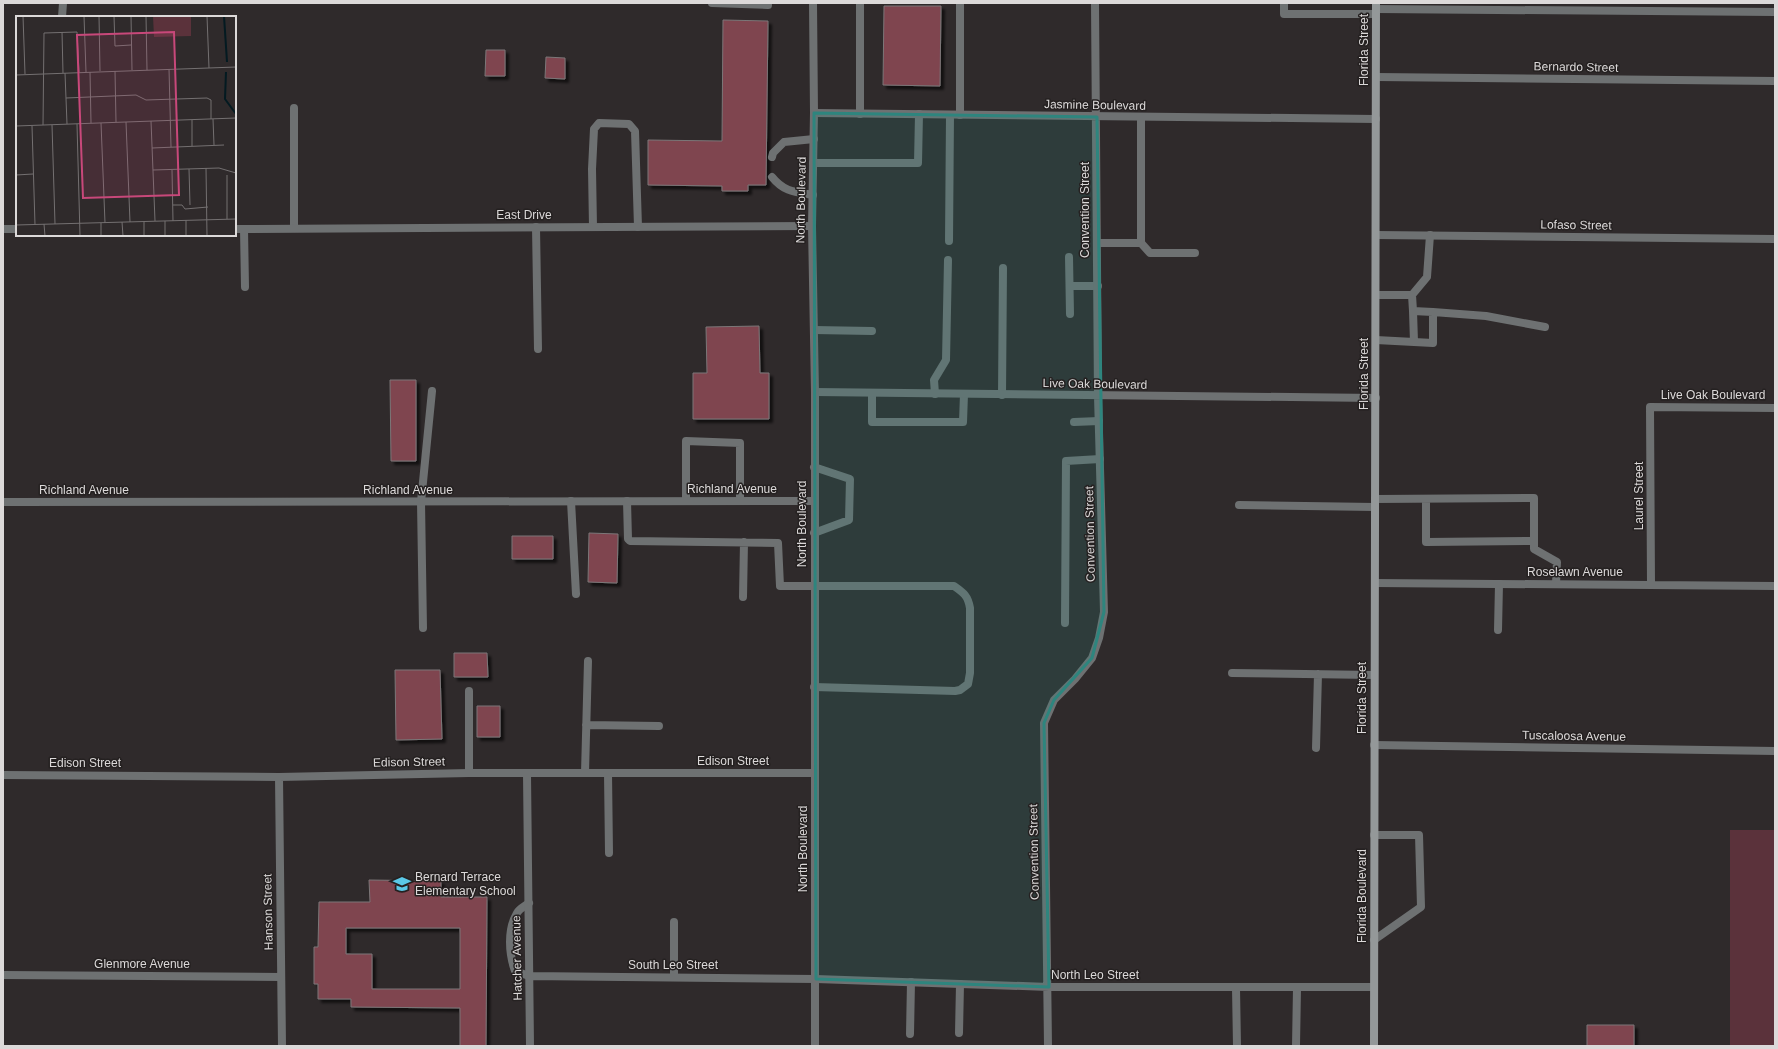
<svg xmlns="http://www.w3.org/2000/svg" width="1778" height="1049" font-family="Helvetica,sans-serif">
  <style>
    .green { fill: #5b323b }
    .building { fill: #7f4450; stroke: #7c7778; fill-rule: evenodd; filter: url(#shadow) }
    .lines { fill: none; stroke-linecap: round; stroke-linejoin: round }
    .service { stroke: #6e7172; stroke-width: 8 }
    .minor { stroke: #6e7172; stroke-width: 8 }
    .tertiary { stroke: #6e7172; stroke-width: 8 }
    .secondary { stroke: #949899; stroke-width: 8 }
    .marked { fill: #2e857e; fill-opacity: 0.2; stroke: #2e857e; stroke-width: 3; stroke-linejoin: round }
    .labels { text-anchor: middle; stroke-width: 3; stroke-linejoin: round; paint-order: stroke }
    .street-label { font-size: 12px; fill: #dcd9d9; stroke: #252121 }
    .poi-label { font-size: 12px; fill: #dcd9d9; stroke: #252121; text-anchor: start }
    .inset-river { fill: none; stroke: #031a21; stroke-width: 2 }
    .inset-road { fill: none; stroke: #747071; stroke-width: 1 }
    .view { fill: #c8487a; fill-opacity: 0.15; stroke: #c8487a; stroke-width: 2 }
    .inset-edge { fill: none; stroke: #dcd9d9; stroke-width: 2 }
  </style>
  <defs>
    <filter id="shadow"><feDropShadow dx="3.5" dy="3.5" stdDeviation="1" flood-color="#0009"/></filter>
  </defs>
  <rect width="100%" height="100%" fill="#2f2a2b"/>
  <path class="green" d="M1730 830H1775V1046H1730Z"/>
  <path class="building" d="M884 6H941L940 86 883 85Z
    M723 20 768 21 766 185H748V191H722V186L648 185V140L722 141Z
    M486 50H505V76H485Z
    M546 57 565 58V79L545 78Z
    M759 326 760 373H769V419H693V373H707L706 327Z
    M390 380H416V461H391Z
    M589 533 618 534 617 583 588 582Z
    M512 536H553V559H512Z
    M454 653H487L488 677H454Z
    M395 670H440L442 739 396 740Z
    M477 706H500V737H477Z
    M369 880 441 881V897H487L486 1046H460V1008L351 1007V999H318V984H314V947H318L319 902H370ZM346 928H460V989H372V954H346Z
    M1587 1025H1634V1046H1587Z"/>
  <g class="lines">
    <path class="service" d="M712 3 768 5
      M960 3V115
      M1284 3V14H1375
      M62 17 63 3
      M860 114V3
      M772 157 773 153 784 142 814 139
      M813 163H918L919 114
      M772 177C784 192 795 192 813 195
      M536 227 538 349
      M593 227 592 169 594 129 599 123 629 124 635 131 638 227
      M294 228V108
      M244 229 245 287
      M949 241 950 115
      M1097 243H1141V117
      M1141 243 1150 253H1195
      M1069 257 1070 314
      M1070 286H1098
      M1376 295H1412L1413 311
      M1412 295 1427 277 1430 235
      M814 330 872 331
      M1376 340 1433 343V312L1486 316 1545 327
      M1414 342 1413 311 1433 312
      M872 393V422H963L964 394
      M935 394 934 380 946 360 948 260
      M1002 395 1003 268
      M1074 422 1099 421
      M1375 499 1534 498V549L1557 562 1556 584
      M1426 499V542L1534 541
      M571 501 576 594
      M627 501 628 539 630 541 778 543 780 586H954C964 593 968 596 970 608V673L968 684 960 690 955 691 814 687
      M686 501V441L740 443V501
      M1239 505 1375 507
      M814 533 849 520 850 479 814 467
      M743 597 744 542
      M1065 623 1066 461 1100 459
      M423 628 421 502 432 391
      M1498 630 1499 584
      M1232 673 1374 675
      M586 725 659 726
      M1316 748 1318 674
      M469 773V691
      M585 773 588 661
      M608 773 609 853
      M1374 835H1419L1421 907 1374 940
      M529 903C525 906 519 909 517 913 507 930 509 954 515 971L529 976
      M674 977V922
      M1236 988 1237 1046
      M959 1033 960 984
      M910 1034 911 982
      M1296 1046 1297 988"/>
    <path class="minor" d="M1376 9 1775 12
      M1376 77 1775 81
      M814 113 1376 119
      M3 229H17
      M235 229 812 226
      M1376 235 1775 239
      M815 392 1376 398
      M3 502 814 501
      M1375 583 1775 586
      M1651 584 1650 407 1775 408
      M1374 745 1775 751
      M527 774 530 1046
      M3 775 279 777 469 773H815
      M279 777 282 1046
      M3 975 281 977
      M529 976 816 979 1049 987H1374
      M1048 1046 1044 723 1054 700 1075 679 1092 658 1099 638 1104 612 1098 396 1095 3"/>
    <path class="tertiary" d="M813 3 814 113 812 226 815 392V1046"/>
    <path class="secondary" d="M1374 1046 1376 3"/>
  </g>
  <path class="marked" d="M814 113 1097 117 1104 612 1092 658 1054 700 1044 723 1049 987 816 979Z"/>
  <defs>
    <g id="school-bare" transform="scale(1.38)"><path d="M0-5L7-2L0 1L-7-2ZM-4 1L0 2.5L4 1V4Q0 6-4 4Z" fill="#5bc8e7" stroke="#252121" stroke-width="2.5" paint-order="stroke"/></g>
  </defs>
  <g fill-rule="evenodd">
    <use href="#school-bare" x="402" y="884"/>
  </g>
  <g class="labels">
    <g class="street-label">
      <text transform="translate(1364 50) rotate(-90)" y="4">Florida Street</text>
      <text transform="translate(1576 67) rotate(1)" y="4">Bernardo Street</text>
      <text transform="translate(1095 105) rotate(1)" y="4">Jasmine Boulevard</text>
      <text transform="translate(801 200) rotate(-89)" y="4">North Boulevard</text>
      <text transform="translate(1085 210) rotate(-90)" y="4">Convention Street</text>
      <text x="524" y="219">East Drive</text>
      <text transform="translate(1576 225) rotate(1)" y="4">Lofaso Street</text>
      <text transform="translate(1364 374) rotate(-90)" y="4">Florida Street</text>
      <text transform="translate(1095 384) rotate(1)" y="4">Live Oak Boulevard</text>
      <text x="1713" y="399">Live Oak Boulevard</text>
      <text x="732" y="493">Richland Avenue</text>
      <text x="84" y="494">Richland Avenue</text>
      <text x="408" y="494">Richland Avenue</text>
      <text transform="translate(1639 496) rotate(-90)" y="4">Laurel Street</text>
      <text transform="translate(802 524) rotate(-90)" y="4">North Boulevard</text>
      <text transform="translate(1090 534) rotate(-91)" y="4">Convention Street</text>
      <text x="1575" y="576">Roselawn Avenue</text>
      <text transform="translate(1362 698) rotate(-90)" y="4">Florida Street</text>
      <text transform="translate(1574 736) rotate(1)" y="4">Tuscaloosa Avenue</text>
      <text x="733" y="765">Edison Street</text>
      <text transform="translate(409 762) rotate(-1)" y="4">Edison Street</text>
      <text x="85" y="767">Edison Street</text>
      <text transform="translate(803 849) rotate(-90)" y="4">North Boulevard</text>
      <text transform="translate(1034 852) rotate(-91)" y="4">Convention Street</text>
      <text transform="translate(1362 896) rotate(-90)" y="4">Florida Boulevard</text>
      <text transform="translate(268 912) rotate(-91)" y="4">Hanson Street</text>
      <text transform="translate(517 958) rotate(-91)" y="4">Hatcher Avenue</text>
      <text x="142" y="968">Glenmore Avenue</text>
      <text x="673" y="969">South Leo Street</text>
      <text x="1095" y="979">North Leo Street</text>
    </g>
    <g class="poi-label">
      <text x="415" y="881">Bernard Terrace<tspan x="415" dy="14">Elementary School</tspan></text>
    </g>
  </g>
  <g transform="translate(16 16)">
    <rect width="220" height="220" fill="#2f2a2b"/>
    <path d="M137 0H175V20L138 21Z" fill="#5b323b"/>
    <path class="inset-river" d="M208 0 211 46M210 56 209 83 220 98"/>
    <path class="inset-road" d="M7 0 9 58M68 0 70 56M83 0 84 55M98 0 99 30 115 29M115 0 116 54M130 0 131 54M191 0 193 52M46 16 47 57M153 53 155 131M99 55 100 106M74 56 75 107M49 57 51 108M0 59 220 51M50 82 120 79 130 84 191 82 195 84V103M197 103 198 129M176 104V130M135 105 139 205M110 106 114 206M85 107 89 207M61 108 64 220M27 109 28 17 61 16 63 56M36 109 39 208M0 110 220 102M16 110 19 209M136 132 208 129M190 152 191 220M173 153 174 189M137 154 203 152 220 157M156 154 157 205M0 159 17 158M211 159V203M157 189H166L169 193 192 191M170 204V220M149 205V220M106 206 107 220M128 206V220M85 207V220M28 208 29 220M0 209 220 203"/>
    <path class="view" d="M158 16 163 179 67 182 61 19Z"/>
    <rect width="220" height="220" class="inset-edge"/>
  </g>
  <rect width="1778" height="1049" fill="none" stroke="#dcd9d9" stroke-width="8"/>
</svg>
